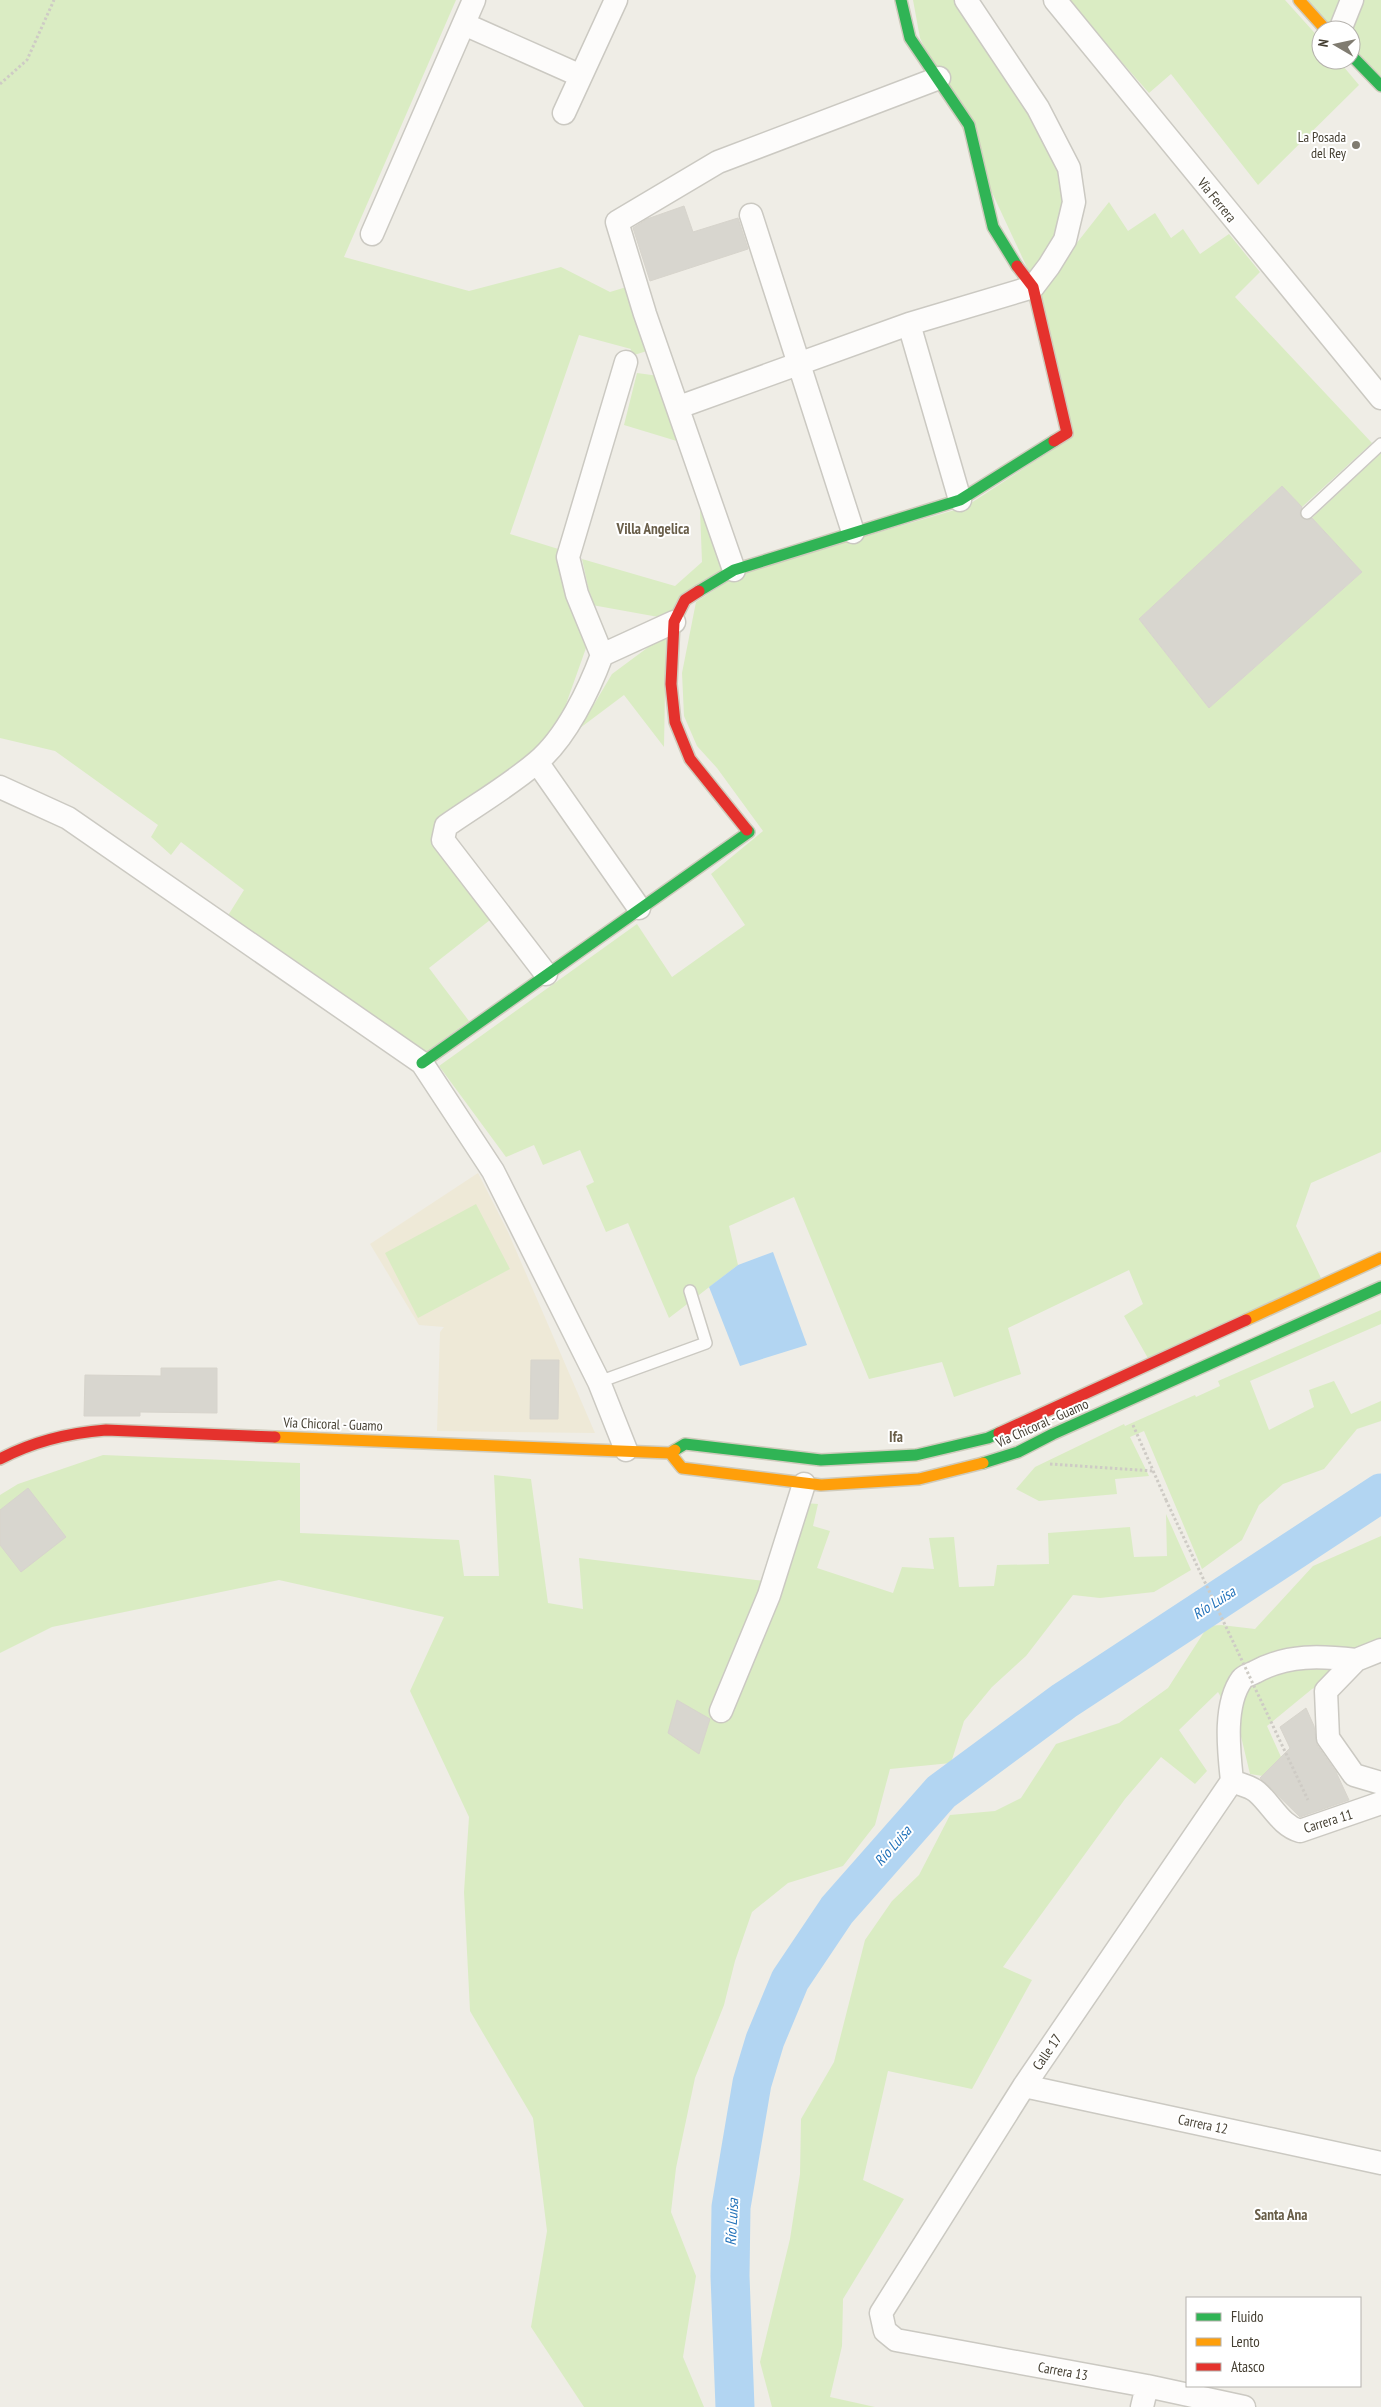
<svg xmlns="http://www.w3.org/2000/svg" width="1381" height="2407" font-family="'PT Sans Narrow',sans-serif">
  <style>
    .education { fill: #eee9d7 }
    .green { fill: #daecc3 }
    .water { fill: #b2d5f2 }
    .lines { fill: none; stroke-linecap: round; stroke-linejoin: round }
    .river { stroke: #b2d5f2; stroke-width: 39 }
    .building { fill: #d8d6cf; stroke: #d7d4cc }
    .lane-casing { stroke: #cbc9c2; stroke-width: 14 }
    .street-casing { stroke: #cbc9c2; stroke-width: 25 }
    .fast-casing { stroke: #cfcbbc; stroke-width: 14 }
    .slow-casing { stroke: #cfcbbc; stroke-width: 14 }
    .jam-casing { stroke: #cfcbbc; stroke-width: 14 }
    .path { stroke: #cecbc5; stroke-width: 3; stroke-dasharray: 2.5 2.5; stroke-linecap: butt }
    .lane { stroke: #fdfcfb; stroke-width: 11 }
    .street { stroke: #fdfcfb; stroke-width: 22 }
    .fast { stroke: #30b455; stroke-width: 11 }
    .slow { stroke: #ff9f0a; stroke-width: 11 }
    .jam { stroke: #e5322d; stroke-width: 11 }
    .path-bridge { stroke: #cecbc5; stroke-width: 3; stroke-dasharray: 2.5 2.5; stroke-linecap: butt }
    .poi-dot { fill: #807c71; stroke: #fff; stroke-width: 2 }
    .labels { text-anchor: middle; stroke-width: 4; stroke-linejoin: round; paint-order: stroke }
    .poi-label { font-size: 14px; fill: #453f32; stroke: #fff; text-anchor: end }
    .street-label { font-size: 14px; fill: #453f32; stroke: #fff }
    .neighbourhood-label { font-size: 15px; font-weight: bold; fill: #695e49; stroke: #fff }
    .water-label { font-size: 15px; font-style: italic; fill: #2272ba; stroke: #fff }
  </style>
  <rect width="100%" height="100%" fill="#efede6"/>
  <path class="education" d="M478 1173 508 1232 595 1433 437 1431 440 1332 444 1327 419 1325 370 1244Z"/>
  <path class="green" d="M0 0H456L344 257 469 291 561 267 610 292 633 285 653 349 628 357 631 349 579 335 510 534 568 552 565 582 586 648 554 738 435 843 490 920 429 968 469 1021 423 1054 227 917 244 890 181 842 171 855 151 837 158 825 55 751 0 738Z
    M913 0H955C987 65 1050 108 1061 184 1062 191 1065 200 1064 207 1063 226 1041 259 1031 276L920 38Z
    M1067 0H1285L1321 40V60H1338L1359 85 1258 185 1171 74 1149 93Z
    M1305 0H1346L1335 30Z
    M1361 0H1381V76L1351 46V30Z
    M1109 202 1128 231 1155 213 1171 238 1183 229 1200 254 1229 234 1260 272 1235 297 1372 443 1302 507 1282 486 1139 619 1209 708 1362 572 1312 518 1381 453V1152L1311 1183 1296 1226 1321 1278 1149 1360 1124 1316 1143 1304 1129 1270 1008 1328 1021 1374 954 1397 942 1362 869 1379 794 1197 729 1226 738 1265 669 1318 628 1223 606 1232 586 1186 594 1182 580 1150 543 1165 534 1145 506 1157 439 1066 637 924 672 977 745 925 711 874 763 831 717 768 697 746 684 716 682 673 696 602 740 573 965 507 1073 436 1039 291Z
    M637 373 659 376 680 442 624 425Z
    M700 510 723 568 664 618 592 605 582 559 675 586 702 562Z
    M666 634 664 747 624 695 580 728 612 674Z
    M476 1204 510 1269 418 1318 385 1253Z
    M1381 1310V1324L1250 1381 1269 1430 1314 1407 1309 1390 1334 1381 1351 1414 1381 1401V1421L1357 1429 1324 1469 1283 1484 1259 1505 1242 1540 1202 1569 1144 1431 1130 1437 1149 1476 1115 1479 1117 1494 1039 1501 1016 1489 1035 1467 1124 1424 1125 1426 1195 1395 1196 1397 1220 1386 1218 1381Z
    M103 1455 300 1463V1533L459 1540 464 1576H499L494 1475 531 1479 548 1603 583 1609 579 1558 772 1582 792 1502 818 1504 813 1526 830 1531 817 1568 893 1593 902 1567 934 1569 929 1538 954 1537 959 1587 994 1586 997 1565 1049 1564 1048 1533 1130 1527 1134 1557 1167 1556 1166 1514 1191 1570 1154 1592 1100 1598 1073 1595 1026 1656 992 1687 964 1721 951 1763 890 1769 875 1825 843 1866 788 1883 752 1912 735 1961 724 2005 695 2078 676 2168 671 2212 696 2276 683 2357 704 2407H584L531 2327 547 2231 533 2118 470 2011 464 1892 469 1817 410 1691 444 1617 279 1580 52 1627 0 1653V1495L18 1484Z
    M1381 1536V1658L1312 1689 1267 1726 1281 1757 1263 1776 1250 1774 1239 1728 1218 1692 1179 1730 1207 1771 1195 1784 1161 1757 1125 1799 1003 1967 1032 1980 972 2089 888 2071 863 2180 904 2199 843 2299 842 2346 830 2397 875 2407H772L760 2362 790 2239 800 2174 801 2119 834 2062 865 1940 892 1901 919 1875 950 1815 995 1811 1021 1798 1056 1744 1119 1723 1168 1688 1208 1626 1221 1625 1255 1629 1313 1566Z"/>
  <path class="water" d="M773 1252 807 1345 740 1366 709 1287 738 1265Z"/>
  <g class="lines">
    <path class="river" d="M735 2407 730 2276 731 2207 752 2083 765 2040 790 1980 837 1910 941 1792 1064 1701 1381 1493"/>
  </g>
  <path class="building" d="M684 206 693 232 738 218 748 249 650 281 633 228 647 219Z
    M1282 486 1302 507 1300 514 1302 518 1308 520 1312 518 1362 572 1209 708 1139 619Z
    M531 1360H559L558 1419H530Z
    M161 1368H217V1413L140 1412V1416H84L85 1375 161 1376Z
    M28 1488 66 1537 21 1572 0 1545V1510Z
    M677 1700 710 1719 699 1754 668 1733Z
    M1306 1708 1314 1726 1317 1745 1336 1772 1349 1800 1300 1817 1260 1778 1290 1748 1280 1727Z"/>
  <g class="lines">
    <g class="lane-casing">
      <path id="lane" d="M1307 513 1381 444
        M599 1382 706 1343 690 1291"/>
    </g>
    <g class="street-casing">
      <path id="street" d="M1055 0 1381 398
        M464 24 581 76
        M1340 30 1352 0
        M564 113 616 0
        M751 215 853 532
        M372 234 474 0
        M909 324 960 500
        M679 407 909 324 1033 287 1049 266 1065 240 1074 202 1069 168 1038 108 966 0
        M734 570 645 314 617 222 718 162 939 78
        M602 655 577 594 568 557 626 362
        M537 762 639 908
        M0 787 68 818 422 1063 493 1171 599 1382 626 1450
        M546 974 443 840 446 826C476 805 509 786 537 762 566 738 589 690 602 655L674 622
        M1381 1650 1356 1660 1326 1691 1328 1738 1354 1775 1381 1783
        M721 1711 769 1595 804 1484
        M1232 1781 1024 2086 881 2313 885 2331 896 2340 1147 2386 1244 2407
        M1232 1781C1229 1752 1223 1705 1242 1679 1244 1676 1251 1674 1255 1672 1288 1654 1321 1656 1356 1660
        M1232 1781C1241 1785 1250 1786 1257 1792 1272 1805 1281 1826 1300 1831L1381 1803
        M1024 2086 1381 2163
        M1142 2407 1147 2386"/>
    </g>
    <g class="fast-casing">
      <path id="fast" d="M901 0 910 38 969 125 993 227 1017 266
        M1351 55 1381 86
        M699 591 734 570 960 500 1054 441
        M422 1063 749 832 747 830
        M675 1450 685 1444 821 1460 916 1455 988 1438 999 1433
        M983 1463 1018 1452 1053 1434 1381 1287"/>
    </g>
    <g class="slow-casing">
      <path id="slow" d="M1299 0 1326 30
        M1246 1320 1381 1258
        M275 1437 670 1453 675 1450
        M670 1453 682 1468 821 1485 919 1479 983 1463"/>
    </g>
    <g class="jam-casing">
      <path id="jam" d="M1017 266 1033 287 1067 433 1054 441
        M699 591 685 600 674 622 671 684 675 722 690 759 747 830
        M999 1433 1246 1320
        M0 1459C34 1441 67 1433 106 1430L275 1437"/>
    </g>
    <path class="path" d="M0 84 27 60 54 0
      M1133 1425 1166 1500
      M1050 1464 1153 1471"/>
    <use href="#lane" class="lane"/>
    <use href="#street" class="street"/>
    <use href="#fast" class="fast"/>
    <use href="#slow" class="slow"/>
    <use href="#jam" class="jam"/>
    <path class="path-bridge" d="M1166 1500 1308 1800"/>
  </g>
  <circle class="poi-dot" cx="1356" cy="145" r="5"/>
  <g class="labels">
    <g class="poi-label">
      <text x="1346" y="142">La Posada<tspan x="1346" dy="16">del Rey</tspan></text>
    </g>
    <g class="street-label">
      <text transform="translate(1217 200) rotate(51)" y="5">Vía Ferrera</text>
      <text transform="translate(1042 1423) rotate(-24)" y="5">Vía Chicoral - Guamo</text>
      <text transform="translate(333 1424) rotate(2)" y="5">Vía Chicoral - Guamo</text>
      <text transform="translate(1328 1821) rotate(-17)" y="5">Carrera 11</text>
      <text transform="translate(1047 2052) rotate(-56)" y="5">Calle 17</text>
      <text transform="translate(1203 2124) rotate(12)" y="5">Carrera 12</text>
      <text transform="translate(1063 2371) rotate(10)" y="5">Carrera 13</text>
    </g>
    <g class="neighbourhood-label">
      <text x="653" y="534">Villa Angelica</text>
      <text x="896" y="1442">Ifa</text>
      <text x="1281" y="2220">Santa Ana</text>
    </g>
    <g class="water-label">
      <text transform="translate(1214 1603) rotate(-33)" y="5">Río Luisa</text>
      <text transform="translate(893 1846) rotate(-49)" y="5">Río Luisa</text>
      <text transform="translate(732 2222) rotate(-87)" y="5">Río Luisa</text>
    </g>
  </g>
  <rect x="1186" y="2297" width="175" height="90" fill="#ffffff" stroke="#b5b2ad"/>
  <rect x="1196" y="2313" width="25" height="8" fill="#30b455" stroke="#b5b2ad"/>
  <text x="1231" y="2322" font-size="15" fill="#453f32">Fluido</text>
  <rect x="1196" y="2338" width="25" height="8" fill="#ff9f0a" stroke="#b5b2ad"/>
  <text x="1231" y="2347" font-size="15" fill="#453f32">Lento</text>
  <rect x="1196" y="2363" width="25" height="8" fill="#e5322d" stroke="#b5b2ad"/>
  <text x="1231" y="2372" font-size="15" fill="#453f32">Atasco</text>
  <g transform="translate(1336 45) rotate(279)"><circle r="24" fill="#ffffff" stroke="#b5b2ad"/>
  <path d="M0-4L9 19L0 12L-9 19Z" fill="#807c71"/>
  <text y="-8" font-size="14" font-weight="bold" text-anchor="middle" fill="#453f32">N</text>
  </g>
</svg>
